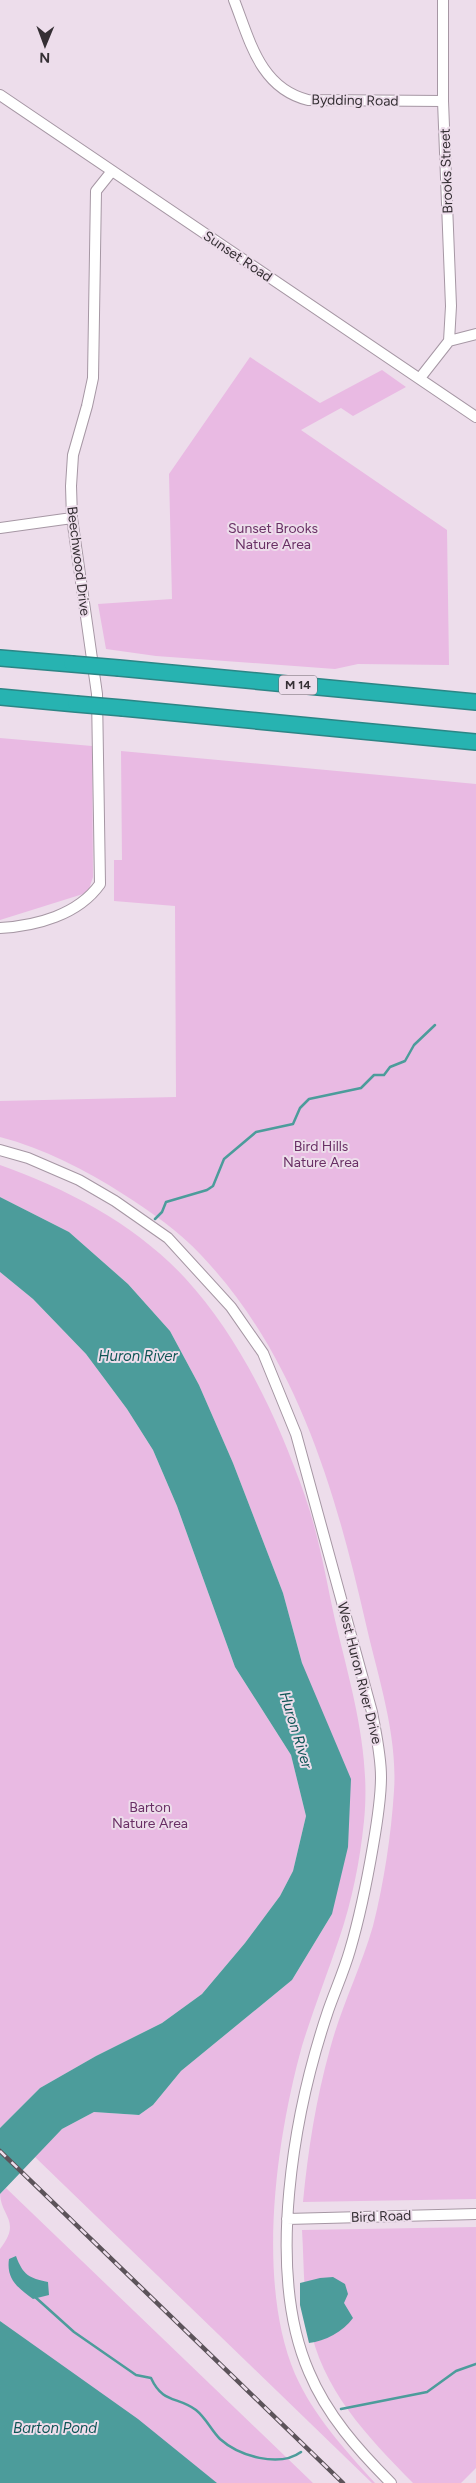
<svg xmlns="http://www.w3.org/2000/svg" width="476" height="2483" font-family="Figtree,sans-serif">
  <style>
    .green { fill: #e9bae3 }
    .water { fill: #4c9c9b }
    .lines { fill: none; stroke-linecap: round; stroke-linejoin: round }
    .stream { stroke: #4c9c9b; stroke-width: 2.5 }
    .minor-casing { stroke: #a697a4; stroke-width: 12 }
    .highway-casing { stroke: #2c8585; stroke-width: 18 }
    .minor { stroke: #fff; stroke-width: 10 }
    .highway { stroke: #27b3b1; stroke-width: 15 }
    .rail-casing { stroke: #5c535a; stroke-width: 4.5 }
    .rail { stroke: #edddeb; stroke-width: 2.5; stroke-dasharray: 8; stroke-linecap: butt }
    .highway-bridge-casing { stroke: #2c8585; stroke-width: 18; stroke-linecap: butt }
    .highway-bridge { stroke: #27b3b1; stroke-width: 15 }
    .labels { text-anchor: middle; stroke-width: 4; stroke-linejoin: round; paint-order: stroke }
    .shield { fill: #edddeb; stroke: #6c636b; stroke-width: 1 }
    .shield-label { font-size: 12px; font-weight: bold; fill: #352f34 }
    .street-label { font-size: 14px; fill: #352f34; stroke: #edddeb }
    .park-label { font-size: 14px; fill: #693065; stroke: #edddeb }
    .water-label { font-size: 15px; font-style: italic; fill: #105656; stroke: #edddeb }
  </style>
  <rect width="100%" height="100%" fill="#edddeb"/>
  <path class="green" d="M250 357 320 403 382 370 406 387 353 416 341 408 301 430 447 530 449 665 358 664 335 669 156 656 106 649 98 604 172 599 169 474Z
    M0 738 92 746 93 877 89 889 83 894 0 920Z
    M121 751 476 784V2199L303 2202C308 2150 316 2099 330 2049 341 2007 361 1968 373 1926 384 1882 391 1836 394 1791 398 1734 377 1674 365 1620 335 1489 296 1355 201 1255 179 1231 151 1212 123 1194 84 1169 45 1149 0 1137V1101L176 1097 175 906 114 901V860H122Z
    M0 1165C68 1189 136 1225 185 1278 241 1339 278 1419 305 1496 319 1536 326 1579 335 1620 351 1687 371 1752 364 1821 360 1861 352 1901 339 1939 327 1975 313 2010 302 2046 276 2140 256 2282 295 2374 313 2415 345 2450 375 2483H372L35 2157 62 2129 94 2112 139 2115 153 2105 181 2071 292 1980 332 1914 302 1663 283 1593 233 1463 199 1385 170 1331 128 1284 69 1232 0 1197Z
    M0 1272 33 1299 86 1354 127 1409 153 1450 177 1506 235 1667 291 1755 306 1816 293 1871 280 1896 245 1943 202 1994 162 2023 96 2056 40 2088 0 2128Z
    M6 2188 313 2483H217L0 2321V2249C22 2221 1 2217 0 2194Z
    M476 2227V2468L461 2483H413C367 2436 321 2389 309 2322 303 2292 304 2260 302 2230Z"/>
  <path class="water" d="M0 1197 69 1232 128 1284 170 1331 199 1385 233 1463 283 1593 302 1663 351 1779 348 1847 332 1914 292 1980 181 2071 153 2105 139 2115 94 2112 62 2129 0 2194V2128L40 2088 96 2056 162 2023 202 1994 245 1943 280 1896 293 1871 306 1816 291 1755 235 1667 177 1506 153 1450 127 1409 86 1354 33 1299 0 1272Z
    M16 2256C23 2275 29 2278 48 2282L49 2295 33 2299C18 2288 6 2279 9 2259Z
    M333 2277 345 2284 348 2294 344 2303 353 2318C343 2332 325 2341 309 2343L300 2305V2283L320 2278Z
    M0 2321 138 2419 217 2483H0Z"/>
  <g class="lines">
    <path class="stream" d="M155 1219 162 1212 166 1202 207 1190 213 1186 224 1159 256 1132 293 1124 300 1108 309 1099 361 1088 374 1075H384L390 1067 405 1061 414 1045 435 1025
      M34 2296 74 2332 136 2375 151 2378C163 2404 177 2396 196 2410 206 2418 211 2430 220 2439 239 2456 279 2468 301 2452
      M341 2409 427 2392 456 2371 476 2364"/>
    <g class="minor-casing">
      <path id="minor" d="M234 0C250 41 260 88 308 100L443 101
        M443 0V101L451 306 449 341
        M0 95 476 417
        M420 378 449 341 476 334
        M0 528 72 518
        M0 928C36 926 78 915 100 884L97 694 72 518 71 486 73 455 87 406 93 378 96 191 112 171
        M0 1150 28 1158 79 1180 115 1201 168 1238 231 1307 263 1353 296 1434 372 1712C376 1734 381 1755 381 1777 381 1800 377 1823 373 1846 367 1881 360 1916 350 1950 344 1971 335 1991 328 2011 294 2112 265 2271 309 2372 327 2415 358 2450 391 2483
        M287 2219 476 2214"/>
    </g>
    <g class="highway-casing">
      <path id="highway" d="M0 658 72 664
        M119 668 476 702
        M0 697 76 704
        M123 708 476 742"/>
    </g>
    <use href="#minor" class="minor"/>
    <use href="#highway" class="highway"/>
    <g class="rail-casing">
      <path id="rail" d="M0 2151 343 2483"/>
    </g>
    <use href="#rail" class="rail"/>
    <g class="highway-bridge-casing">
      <path id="highway-bridge" d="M72 664 119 668
        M76 704 123 708"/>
    </g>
    <use href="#highway-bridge" class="highway-bridge"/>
  </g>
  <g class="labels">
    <rect class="shield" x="279" y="675.5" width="38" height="19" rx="4"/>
    <g class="shield-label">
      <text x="298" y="689">M 14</text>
    </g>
    <g class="street-label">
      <text transform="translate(355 100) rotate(1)" y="5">Bydding Road</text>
      <text transform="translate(446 171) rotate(-92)" y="5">Brooks Street</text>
      <text transform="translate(238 256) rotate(34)" y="5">Sunset Road</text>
      <text transform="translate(79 561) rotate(83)" y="5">Beechwood Drive</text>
      <text transform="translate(360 1673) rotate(76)" y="5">West Huron River Drive</text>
      <text transform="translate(381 2216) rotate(-2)" y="5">Bird Road</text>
    </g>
    <g class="park-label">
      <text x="273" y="533">Sunset Brooks<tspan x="273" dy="16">Nature Area</tspan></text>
      <text x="321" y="1151">Bird Hills<tspan x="321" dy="16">Nature Area</tspan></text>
      <text x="150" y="1812">Barton<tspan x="150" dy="16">Nature Area</tspan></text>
    </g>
    <g class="water-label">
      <text x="138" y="1361">Huron River</text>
      <text transform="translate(296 1730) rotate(73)" y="5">Huron River</text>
      <text x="55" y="2433">Barton Pond</text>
    </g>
  </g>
  <g transform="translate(45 45) rotate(181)" stroke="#edddeb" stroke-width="4" paint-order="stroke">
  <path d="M0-4L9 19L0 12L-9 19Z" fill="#352f34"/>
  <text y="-8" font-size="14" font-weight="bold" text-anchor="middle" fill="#352f34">N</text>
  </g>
</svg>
